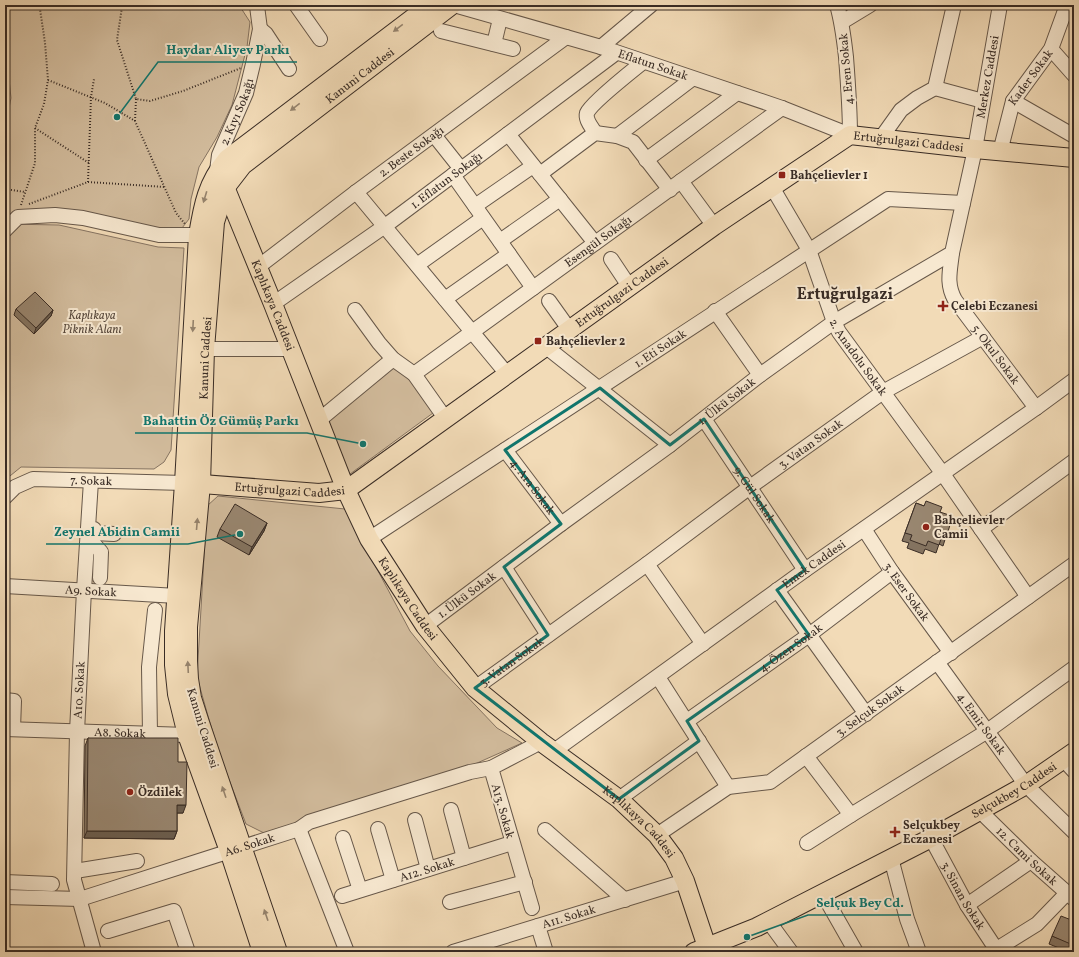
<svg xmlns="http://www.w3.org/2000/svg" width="1079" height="957" font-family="Vollkorn,serif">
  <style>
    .green { fill: #d3bd9e; stroke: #867462 }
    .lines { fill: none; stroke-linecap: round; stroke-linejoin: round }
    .minor-casing { stroke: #67584a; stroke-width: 16 }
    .major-casing { stroke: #392c25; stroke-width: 20 }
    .path { stroke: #392c25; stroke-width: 2; stroke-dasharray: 1 2; stroke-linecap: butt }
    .minor { stroke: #f7e8d0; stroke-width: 14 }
    .major { stroke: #f2dbb7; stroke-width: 18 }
    .wall { fill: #847461; stroke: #392c25 }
    .shaded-wall { fill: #6b5e4f; stroke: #392c25 }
    .building { fill: #998771; stroke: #392c25 }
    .oneway { fill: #96846e }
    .marked { fill: none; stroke: #0f766e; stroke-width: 3; stroke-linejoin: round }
    .poi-dot { fill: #8f2418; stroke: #f7e8d0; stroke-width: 1.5 }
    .labels { text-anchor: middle; stroke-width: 4; stroke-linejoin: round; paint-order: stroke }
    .street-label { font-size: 12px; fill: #392c25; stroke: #f7e8d0 }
    .poi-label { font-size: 12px; font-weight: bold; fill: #392c25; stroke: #f7e8d0; text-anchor: start }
    .park-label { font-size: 12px; font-style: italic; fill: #58493d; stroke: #f7e8d0 }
    .district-label { font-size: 16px; font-weight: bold; fill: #392c25; stroke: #f7e8d0 }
    .leader { fill: none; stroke: #0f766e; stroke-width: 1.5 }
    .callout-dot { fill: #0f766e; stroke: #f7e8d0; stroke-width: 1.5 }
    .callout-label { font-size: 13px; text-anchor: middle; font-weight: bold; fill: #0f766e; stroke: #f7e8d0; stroke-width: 4; stroke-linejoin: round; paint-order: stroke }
  </style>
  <rect width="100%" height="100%" fill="#f2dbb7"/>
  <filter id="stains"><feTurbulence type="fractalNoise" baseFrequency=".005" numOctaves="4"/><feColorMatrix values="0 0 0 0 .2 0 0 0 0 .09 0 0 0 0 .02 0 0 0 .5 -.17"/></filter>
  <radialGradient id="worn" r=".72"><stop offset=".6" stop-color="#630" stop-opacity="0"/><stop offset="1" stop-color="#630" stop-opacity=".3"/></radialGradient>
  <path class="green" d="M9 5H239L250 22 247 47 232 105 217 137 199 167 191 199 189 219 182 228 173 231 61 210 5 214V129L11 98 6 50Z
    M5 224 59 225 158 247 184 248 171 450 164 462 154 469 21 467 5 480Z
    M393 367 413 380 433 413 350 474 346 470 326 418Z
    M218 496 345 509 410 631 438 666 497 728 522 743 457 772 264 833 246 824 220 756 208 716 197 677 207 506Z"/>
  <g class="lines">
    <g class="minor-casing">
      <g id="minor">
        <path d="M296 5 320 39"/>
        <path id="s1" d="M454 5 601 47 782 108 850 135C850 109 848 83 846 57 844 39 842 22 837 5"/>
        <path d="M842 22 870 5"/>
        <path d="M260 29 266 34 289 69"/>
        <path d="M441 31 513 49"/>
        <path d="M494 44 500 19"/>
        <path d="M601 47 651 5"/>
        <path d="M1051 49 1074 75"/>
        <path d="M935 88 983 101"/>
        <path d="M1013 101 1074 136"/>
        <path d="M595 133C592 127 585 120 587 113 591 103 632 71 643 62"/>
        <path d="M508 134 595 243"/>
        <path d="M434 135 461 169"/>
        <path d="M617 136 692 79"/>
        <path d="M881 138 901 110 917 98 935 88 954 5"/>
        <path id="s2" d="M1000 152 1013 101 1051 49 1067 5"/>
        <path d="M646 160 737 93"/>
        <path id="s3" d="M217 171 219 155 246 93 253 64 260 29 257 6 259 5"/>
        <path d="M540 174 595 133 617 136 633 142 670 190"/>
        <path d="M453 175 533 288"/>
        <path d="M681 181 714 226"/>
        <path id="s4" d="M772 187 809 250 834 322 839 332 943 474 1028 597"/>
        <path d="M356 192 507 374"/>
        <path d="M475 206 533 166"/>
        <path d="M5 230 18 217 55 215 83 218 159 235H198"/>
        <path d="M500 241 560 199"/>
        <path id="s5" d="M952 253C950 271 946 284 955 300L1036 408"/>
        <path d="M611 259 629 286"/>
        <path d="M417 265 483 218"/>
        <path id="s6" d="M258 267 356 192 566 37"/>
        <path d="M445 299 509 254"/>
        <path d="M549 301 569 329"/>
        <path id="s7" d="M273 304 385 226 616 53"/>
        <path d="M355 310 379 343 393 359 414 374 445 418"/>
        <path d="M715 311 760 375"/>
        <path d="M545 346 670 445"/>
        <path d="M205 349H290"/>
        <path id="s8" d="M414 374 782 108"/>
        <path id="s9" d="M704 419 805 570"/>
        <path d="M318 421 393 359"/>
        <path id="s10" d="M505 450 561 524"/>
        <path d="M91 481 84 590 77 732 74 880 94 952"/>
        <path id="s11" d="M5 497 15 487 33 479 184 483"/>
        <path d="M94 529 93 543 101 552 100 578"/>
        <path id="s12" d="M864 529 892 572 951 653"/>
        <path d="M981 529 1074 461"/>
        <path d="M93 533 114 534"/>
        <path id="s13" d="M369 539 888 199 963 203"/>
        <path d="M647 564 703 644"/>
        <path d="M504 567 548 635"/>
        <path id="s14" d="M5 586 177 596"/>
        <path d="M777 590 866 714"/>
        <path id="s15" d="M425 626 561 524 670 445 760 375 834 322 952 253 975 149 1000 5"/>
        <path id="s16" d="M937 662 1026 785 1074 832"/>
        <path d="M658 677 728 787"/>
        <path id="s17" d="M475 688 647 564 750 487 883 392 983 337"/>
        <path d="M5 700 14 701 13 729"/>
        <path id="s18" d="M687 721 809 635 892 572"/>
        <path id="s19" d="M5 729 187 735"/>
        <path d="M150 734 149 667 155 610"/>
        <path id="s20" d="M554 751 805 570 1036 408 1074 380"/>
        <path d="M806 756 851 815 986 732 1074 668"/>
        <path d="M1063 759 1074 771"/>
        <path d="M619 799 699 741"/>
        <path d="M451 810 464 858"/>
        <path id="s21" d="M980 811 1031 861 1074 899"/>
        <path d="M415 820 428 869"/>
        <path d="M299 829 347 952"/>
        <path d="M378 829 393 880"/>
        <path d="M545 830 625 900"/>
        <path id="s22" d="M657 835 728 787 770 782 1074 564"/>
        <path d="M343 838 360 890"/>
        <path id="s23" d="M931 838 967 905 998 952"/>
        <path d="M807 843 851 815"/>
        <path d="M891 858 907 919 919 952"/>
        <path d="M75 871 137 861"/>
        <path d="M5 882 52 884"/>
        <path d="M823 894 856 952"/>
        <path id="s24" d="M342 896 512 843"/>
        <path id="s25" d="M5 897 80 899 299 829 309 822 470 772 491 768"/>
        <path d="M450 902 525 882"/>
        <path d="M967 905 1031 861"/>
        <path d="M532 908 491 768 541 742"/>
        <path d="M769 922 791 952"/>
        <path d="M538 926 546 952"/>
        <path d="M108 931 174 911 188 952"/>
        <path id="s26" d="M453 952 685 881"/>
        <path d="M992 952 1037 924 1067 893"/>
      </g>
    </g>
    <g class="major-casing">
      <g id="major">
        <path id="s27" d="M223 182 273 304 346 490 369 539 425 626 475 688 541 742 619 799 657 835 674 858 685 881 707 947"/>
        <path id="s28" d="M189 483 319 493 346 490 714 226 850 135 975 149 1074 158"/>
        <path d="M262 952 229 851 187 735 177 694 174 665V631L184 483 198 235C203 205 207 183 227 159L430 5"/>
        <path id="s29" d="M278 952 200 723 192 698 189 679 188 661V627L201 484 205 349 215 222 226 187 243 165 452 5"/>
        <path id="s30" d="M694 952 757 927 931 838 1026 785 1074 752"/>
      </g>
    </g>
    <path class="path" d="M121 5 122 7 117 40 136 99 150 101 183 91 241 68
      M48 80 105 103 135 121 176 213 185 224
      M135 121 136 99
      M35 128 89 163
      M88 182 91 97 94 79
      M5 189 25 192
      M29 204 88 182 165 187
      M21 205 35 163V128L44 104 48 80 45 43 40 9 42 5"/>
    <use href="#minor" class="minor"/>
    <use href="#major" class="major"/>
  </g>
  <path class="wall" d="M16 309 53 310 51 316 34 334 14 315Z
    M916 503 940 512 946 524 947 533 943 546 939 544 936 553 925 549 923 554 907 548 909 543 902 541Z
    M267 523 264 531 249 555 217 537 220 529Z
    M88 738 178 762 183 813H177V831L174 839 84 838 85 746Z
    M1052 936 1074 944 1070 952H1069L1049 944Z"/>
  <path class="shaded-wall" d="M53 310 51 316 34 334 36 328Z
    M267 523 264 531 249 555 252 547Z
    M177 805H186L183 813H175Z
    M87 831H177L174 839 84 838Z"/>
  <path class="building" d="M35 292 53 310 36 328 16 309Z
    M926 501 942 507 940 512 949 515 946 524 950 525 946 538 942 536 939 545 928 541 926 546 910 540 912 535 905 533 916 503 924 506Z
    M235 504 267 523 252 547 220 529Z
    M88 738H178V762H187L186 805H177V831H87Z
    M1061 916 1074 921V942L1073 945 1052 936Z"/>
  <defs><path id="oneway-solid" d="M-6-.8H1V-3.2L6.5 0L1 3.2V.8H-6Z"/></defs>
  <g class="oneway">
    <use href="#oneway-solid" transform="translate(398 28) rotate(143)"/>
    <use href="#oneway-solid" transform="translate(295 107) rotate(142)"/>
    <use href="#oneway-solid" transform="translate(205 197) rotate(107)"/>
    <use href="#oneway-solid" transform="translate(193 326) rotate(93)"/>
    <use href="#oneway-solid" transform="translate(197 524) rotate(-85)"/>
    <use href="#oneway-solid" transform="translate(188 667) rotate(-93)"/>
    <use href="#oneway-solid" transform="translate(224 792) rotate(-109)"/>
    <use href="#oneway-solid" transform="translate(266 915) rotate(-109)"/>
  </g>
  <path class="marked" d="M600 388 670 445 704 419 805 570 777 590 809 635 687 721 699 741 619 799 475 688 548 635 504 567 561 524 505 450Z"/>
  <g class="poi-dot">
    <rect x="778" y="171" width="8" height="8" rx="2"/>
    <path d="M941 300h4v4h4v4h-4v4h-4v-4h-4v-4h4z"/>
    <rect x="534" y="337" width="8" height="8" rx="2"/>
    <circle cx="926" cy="527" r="4"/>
    <circle cx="130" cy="792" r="4"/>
    <path d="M893 826h4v4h4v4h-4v4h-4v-4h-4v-4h4z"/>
  </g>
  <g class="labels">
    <g class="street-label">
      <text dy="4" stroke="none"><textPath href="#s1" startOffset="208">Eflatun Sokak</textPath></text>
      <text transform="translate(846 69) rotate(-95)" y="4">4. Eren Sokak</text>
      <text dy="4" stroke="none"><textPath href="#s29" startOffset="957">Kanuni Caddesi</textPath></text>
      <text dy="4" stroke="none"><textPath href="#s15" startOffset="826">Merkez Caddesi</textPath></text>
      <text dy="4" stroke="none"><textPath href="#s2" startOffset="82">Kader Sokak</textPath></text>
      <text dy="4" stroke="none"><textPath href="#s3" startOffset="63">2. Kıyı Sokağı</textPath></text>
      <text dy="4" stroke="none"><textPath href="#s28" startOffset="833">Ertuğrulgazi Caddesi</textPath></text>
      <text dy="4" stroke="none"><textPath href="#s6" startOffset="192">2. Beste Sokağı</textPath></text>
      <text dy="4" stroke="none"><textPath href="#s7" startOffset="213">1. Eflatun Sokağı</textPath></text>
      <text dy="4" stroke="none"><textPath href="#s8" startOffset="227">Esengül Sokağı</textPath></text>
      <text dy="4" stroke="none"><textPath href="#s28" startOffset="497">Ertuğrulgazi Caddesi</textPath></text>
      <text dy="4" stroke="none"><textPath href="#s27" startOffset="133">Kaplıkaya Caddesi</textPath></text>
      <text dy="4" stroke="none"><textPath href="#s13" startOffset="348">1. Eti Sokak</textPath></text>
      <text dy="4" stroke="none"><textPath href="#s5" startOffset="116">5. Okul Sokak</textPath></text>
      <text dy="4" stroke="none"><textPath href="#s4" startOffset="192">2. Anadolu Sokak</textPath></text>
      <text dy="4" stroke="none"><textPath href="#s29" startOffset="609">Kanuni Caddesi</textPath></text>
      <text dy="4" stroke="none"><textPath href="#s15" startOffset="376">1. Ülkü Sokak</textPath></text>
      <text dy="4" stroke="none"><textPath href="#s17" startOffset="415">3. Vatan Sokak</textPath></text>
      <text dy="4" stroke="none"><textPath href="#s11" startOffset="92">7. Sokak</textPath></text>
      <text dy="4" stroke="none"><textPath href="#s28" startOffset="101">Ertuğrulgazi Caddesi</textPath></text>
      <text dy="4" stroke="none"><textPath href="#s10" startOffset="46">4. Ara Sokak</textPath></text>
      <text dy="4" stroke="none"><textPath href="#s9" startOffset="91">9. Gül Sokak</textPath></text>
      <text dy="4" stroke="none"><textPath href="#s20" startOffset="320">Emek Caddesi</textPath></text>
      <text dy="4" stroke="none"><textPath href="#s14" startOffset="86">A9. Sokak</textPath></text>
      <text dy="4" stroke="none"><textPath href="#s12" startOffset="76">3. Eser Sokak</textPath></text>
      <text dy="4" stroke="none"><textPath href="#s15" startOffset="52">1. Ülkü Sokak</textPath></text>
      <text dy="4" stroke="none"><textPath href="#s27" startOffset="457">Kaplıkaya Caddesi</textPath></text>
      <text dy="4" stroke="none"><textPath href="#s18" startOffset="127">4. Özen Sokak</textPath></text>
      <text dy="4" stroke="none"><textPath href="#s17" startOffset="45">3. Vatan Sokak</textPath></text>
      <text transform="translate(79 690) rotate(-87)" y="4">A10. Sokak</text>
      <text dy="4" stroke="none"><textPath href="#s22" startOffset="251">3. Selçuk Sokak</textPath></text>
      <text dy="4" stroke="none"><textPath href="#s16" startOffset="76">4. Emir Sokak</textPath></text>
      <text transform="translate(203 728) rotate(73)" y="4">Kanuni Caddesi</text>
      <text dy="4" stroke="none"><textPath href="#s19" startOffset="115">A8. Sokak</textPath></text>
      <text dy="4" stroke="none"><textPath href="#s30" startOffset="359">Selçukbey Caddesi</textPath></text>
      <text transform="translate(503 811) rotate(74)" y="4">A13. Sokak</text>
      <text dy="4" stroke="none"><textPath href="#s27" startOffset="781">Kaplıkaya Caddesi</textPath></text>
      <text dy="4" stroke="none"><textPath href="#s25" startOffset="253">A6. Sokak</textPath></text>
      <text dy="4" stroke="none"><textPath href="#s21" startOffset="65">12. Cami Sokak</textPath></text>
      <text dy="4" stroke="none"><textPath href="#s24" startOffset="89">A12. Sokak</textPath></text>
      <text dy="4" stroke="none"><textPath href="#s23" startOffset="66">3. Sinan Sokak</textPath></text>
      <text dy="4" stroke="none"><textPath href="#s26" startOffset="121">A11. Sokak</textPath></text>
    </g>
    <g class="poi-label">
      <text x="790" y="179">Bahçelievler 1</text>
      <text x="951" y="310">Çelebi Eczanesi</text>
      <text x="546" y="345">Bahçelievler 2</text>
      <text x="934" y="524">Bahçelievler<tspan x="934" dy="14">Camii</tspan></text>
      <text x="138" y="796">Özdilek</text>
      <text x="903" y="829">Selçukbey<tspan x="903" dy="14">Eczanesi</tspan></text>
    </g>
    <g class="park-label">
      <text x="92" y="319">Kaplıkaya<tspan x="92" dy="14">Piknik Alanı</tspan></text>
    </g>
    <g class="district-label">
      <text x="845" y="299">Ertuğrulgazi</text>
    </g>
  </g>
  <path class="leader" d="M117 117L158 62H297M363 444L307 433H135M240 534L188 544H46M747 937L808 915H911"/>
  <g class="callout-dot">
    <circle cx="117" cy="117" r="4"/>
    <circle cx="363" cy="444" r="4"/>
    <circle cx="240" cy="534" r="4"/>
    <circle cx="747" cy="937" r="4"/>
  </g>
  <g class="callout-label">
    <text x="228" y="54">Haydar Aliyev Parkı</text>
    <text x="221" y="425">Bahattin Öz Gümüş Parkı</text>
    <text x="117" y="536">Zeynel Abidin Camii</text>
    <text x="860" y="907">Selçuk Bey Cd.</text>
  </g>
  <rect width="1079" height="957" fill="none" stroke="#f2dbb7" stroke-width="20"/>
  <rect x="6" y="6" width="1067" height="945" fill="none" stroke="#392c25" stroke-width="2"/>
  <rect x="10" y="10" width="1059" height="937" fill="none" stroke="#392c25"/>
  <rect width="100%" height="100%" filter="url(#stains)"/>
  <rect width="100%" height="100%" fill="url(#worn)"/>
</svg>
